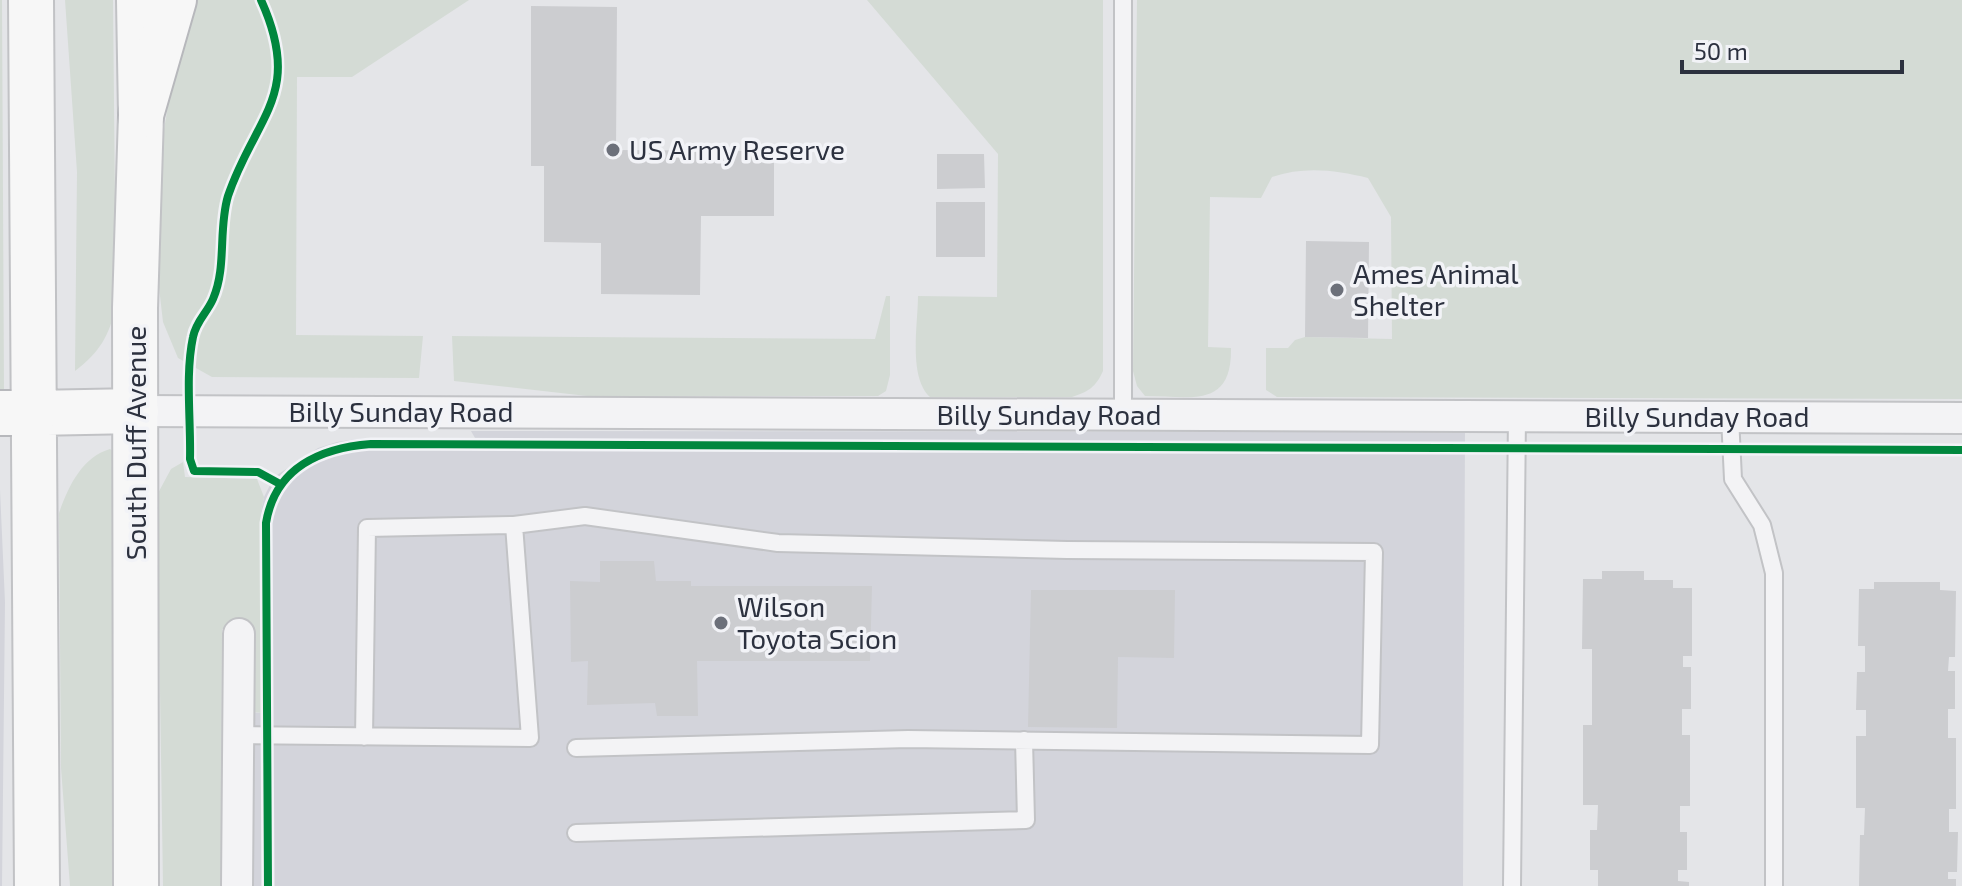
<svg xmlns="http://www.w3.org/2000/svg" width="1962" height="886" font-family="'Exo 2',sans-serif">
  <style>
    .built { fill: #d3d4db }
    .green { fill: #d4dbd5 }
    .building { fill: #cccdd0 }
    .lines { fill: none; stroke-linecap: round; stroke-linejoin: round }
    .lane-casing { stroke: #c2c3c6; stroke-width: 20 }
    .street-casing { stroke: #c2c3c6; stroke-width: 34 }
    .primary-casing { stroke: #c1c2c5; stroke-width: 48 }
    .highway-casing { stroke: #b7b8bc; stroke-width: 48 }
    .lane { stroke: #f3f3f5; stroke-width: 16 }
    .street { stroke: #f3f3f5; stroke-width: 30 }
    .primary { stroke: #f7f7f7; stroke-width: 44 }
    .highway { stroke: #f7f7f7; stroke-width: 44 }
    .cycleway-casing { stroke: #f2f3f7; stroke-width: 13 }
    .cycleway { stroke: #00873e; stroke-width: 8 }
    .poi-dot { fill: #6c707a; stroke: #f2f3f7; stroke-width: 3 }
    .labels { text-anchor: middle; stroke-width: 7; stroke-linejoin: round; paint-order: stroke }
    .poi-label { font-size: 28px; fill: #2c313f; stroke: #f2f3f7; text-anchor: start }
    .street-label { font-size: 28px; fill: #2c313f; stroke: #f2f3f7 }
  </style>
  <rect width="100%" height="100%" fill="#e4e5e8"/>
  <path class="built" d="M471 431 1465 432 1463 886H254L253 712 261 713 260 516 264 497 274 477 318 448 337 442 364 438H475Z
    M0 490 5 602 2 886H0Z"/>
  <path class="green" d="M0 0H2L4 391 0 390Z
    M65 0H113L116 306C109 336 100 352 75 371L77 172Z
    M195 0H469L352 77H297L296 335 423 336 419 378 212 377 178 358 163 322 157 270V171L173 76Z
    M867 0H1103V371C1096 387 1088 392 1072 397H930C908 377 918 324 918 296L997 297 998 154Z
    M1137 0H1962V399L1277 397 1266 390V348H1288L1295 340 1305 337 1392 339 1391 217 1368 178C1336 170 1304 166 1272 177L1261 198 1210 197 1208 347 1231 348C1232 409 1191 396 1145 396L1137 386 1133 371Z
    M886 296H890V375L886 391 878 396H587L454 381 452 336 875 339Z
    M110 449 113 451 116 886H70L61 768 59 513C68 487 82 457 110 449Z
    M183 462 185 477 257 479 264 497 260 516 262 713 253 712 252 628 222 629 221 886H163L157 495 171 469Z"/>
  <path class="building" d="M531 6 617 7 616 150 774 151V216H701L700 295 601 294V243L544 242V166H531Z
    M937 154H984L985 188 937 189Z
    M936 202H985V257H936Z
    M1306 241 1369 242 1368 338 1305 337Z
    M600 561H654L656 581H691V586H872L870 661H697L698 716H657L655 703 587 705 588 661 571 662 570 581 600 582Z
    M1602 571H1644V580H1673V588H1692V656H1683V667H1691V709H1682V735H1690V806H1680V832H1687V870H1678V881L1689 882V886H1598V870H1590V830H1597L1598 805H1583V725H1592V649H1582L1583 579H1602Z
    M1874 582H1940V590L1956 591 1955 657H1949L1948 671H1955V709H1948V738H1956V809H1949V832H1958L1957 872H1948V879H1956V886H1859L1860 835H1864L1865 808H1856V736H1866V710H1856L1857 672H1865V646H1858L1859 589H1874Z
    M1031 590H1175L1174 658 1118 657 1117 728 1028 727Z"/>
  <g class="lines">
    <g class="lane-casing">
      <path id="lane" d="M1123 0V415
        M1730 417 1733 479 1762 525 1774 573V886
        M514 525 585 516 778 543 1067 550 1374 552 1370 745 908 739 576 748
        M236 735 530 738 514 525 367 528 364 737
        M576 833 1026 820 1024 740
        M1512 886 1517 416"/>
    </g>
    <g class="street-casing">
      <path id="street" d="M136 411 1962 418
        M237 886 239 634"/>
    </g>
    <g class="primary-casing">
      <path id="primary" d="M31 0 37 886
        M34 413 136 411
        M136 886 135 308 141 115 139 0"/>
    </g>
    <g class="highway-casing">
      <path id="highway" d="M141 115 174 0
        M0 413H34"/>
    </g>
    <use href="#lane" class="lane"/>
    <use href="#street" class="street"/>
    <use href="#primary" class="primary"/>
    <use href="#highway" class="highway"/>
    <g class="cycleway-casing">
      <path id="cycleway" d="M261 0C304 95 255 116 228 196 218 229 227 267 213 299 207 313 196 321 193 337 185 375 191 420 190 459L194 471 258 472 280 484
        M268 886 266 523C275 468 320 448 371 444L1962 450"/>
    </g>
    <use href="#cycleway" class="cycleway"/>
  </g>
  <g class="poi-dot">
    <circle cx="613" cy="150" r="8"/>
    <circle cx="1337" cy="290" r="8"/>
    <circle cx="721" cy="623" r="8"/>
  </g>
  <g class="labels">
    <g class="poi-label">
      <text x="629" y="160">US Army Reserve</text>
      <text x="1353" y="284">Ames Animal<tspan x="1353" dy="32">Shelter</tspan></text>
      <text x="737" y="617">Wilson<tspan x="737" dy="32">Toyota Scion</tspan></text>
    </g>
    <g class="street-label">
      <text x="401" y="422">Billy Sunday Road</text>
      <text x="1049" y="425">Billy Sunday Road</text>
      <text x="1697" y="427">Billy Sunday Road</text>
      <text transform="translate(136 443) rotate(-90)" y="10">South Duff Avenue</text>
    </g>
  </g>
  <path d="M1682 60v12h220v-12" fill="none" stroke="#2c313f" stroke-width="4"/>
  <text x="1694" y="60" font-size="24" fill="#2c313f" stroke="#f2f3f7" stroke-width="6" paint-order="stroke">50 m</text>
</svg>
